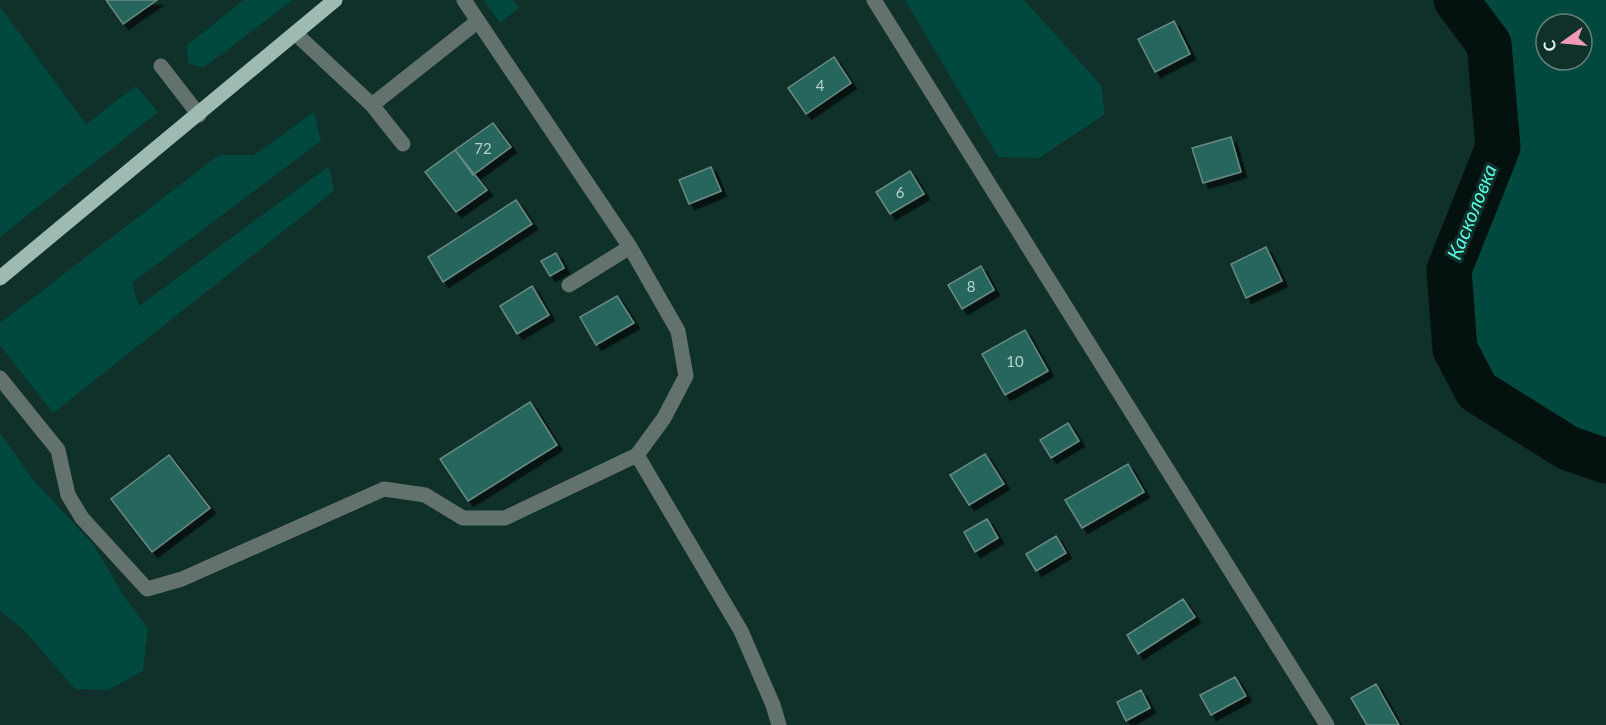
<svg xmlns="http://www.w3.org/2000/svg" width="1606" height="725" font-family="Lato,sans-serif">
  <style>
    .green { fill: #01493f; fill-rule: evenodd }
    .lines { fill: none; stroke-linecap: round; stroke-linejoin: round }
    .river { stroke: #04120f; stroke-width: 45 }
    .building { fill: #27665b; stroke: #698a83; stroke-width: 1.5; filter: url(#shadow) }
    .minor { stroke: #64726e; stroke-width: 15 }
    .major { stroke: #9dbab3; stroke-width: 15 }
    .labels { text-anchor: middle; stroke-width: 6; stroke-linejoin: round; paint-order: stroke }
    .number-label { font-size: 15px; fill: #b6d3cd }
    .water-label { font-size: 20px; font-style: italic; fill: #57fee3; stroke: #10302a }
  </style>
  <defs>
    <filter id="shadow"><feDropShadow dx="5.5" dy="5.5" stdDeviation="0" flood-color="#0009"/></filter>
  </defs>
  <rect width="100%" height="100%" fill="#10302a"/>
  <path class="green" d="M244 0H293L203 68 188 63 187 45Z
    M484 0H513L519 8 500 23Z
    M905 0H1024L1101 85 1105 114 1039 158 998 157Z
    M1456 0H1606V461L1568 448 1477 391 1455 349 1449 270 1498 147 1489 44ZM1546 24H1582V60H1546Z
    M0 7 86 124 136 86 158 112 0 237Z
    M314 112 321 141 132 283 139 306 329 166 334 191 53 413 0 345V323L219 155H254Z
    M0 433 34 481 93 544 124 596 148 629 143 671 108 690 75 689 24 630 0 611Z"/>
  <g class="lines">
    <path class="river" d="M1456 0 1489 44 1498 147 1449 270 1455 349 1477 391 1568 448 1606 461"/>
  </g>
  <path class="building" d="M106 0H157L123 24Z
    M1174 21 1190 54 1155 72 1138 39Z
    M834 57 851 83 806 114 788 88Z
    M493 123 511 147 473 175 455 150Z
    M1231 137 1241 172 1203 183 1192 148Z
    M455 150 487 190 456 212 425 172Z
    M711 167 721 191 689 204 679 180Z
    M910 171 924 194 890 214 876 192Z
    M516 200 532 224 443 282 428 257Z
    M1266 247 1282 281 1246 298 1231 264Z
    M556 253 564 268 550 276 541 261Z
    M981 266 994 290 962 309 948 285Z
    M532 286 549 315 517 334 500 306Z
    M617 296 634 323 596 345 580 317Z
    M1025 330 1048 371 1005 395 982 354Z
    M530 402 557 445 468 501 440 459Z
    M1068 423 1079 441 1051 458 1040 440Z
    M985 454 1004 484 969 505 950 475Z
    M169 455 210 508 152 552 111 499Z
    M1128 464 1144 492 1082 528 1065 500Z
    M987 519 998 538 975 552 964 532Z
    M1056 536 1066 553 1036 571 1026 554Z
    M1183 599 1195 617 1138 654 1127 635Z
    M1235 677 1246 696 1211 715 1200 695Z
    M1376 684 1399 725H1367L1351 698Z
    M1141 690 1150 708 1126 721 1117 702Z"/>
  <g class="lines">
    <path class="minor" d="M874 0 1327 725
      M295 33 372 105 403 144
      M161 66 199 115
      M372 105 478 21 464 0
      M569 285 630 247
      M0 378 58 450 68 495 82 518 147 589 182 579 384 489 425 495 463 518H505L637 455 664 418 686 376 678 331 630 247 478 21
      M637 455 741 631 773 705 779 725"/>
    <path class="major" d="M0 278 335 0"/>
  </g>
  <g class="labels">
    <g class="number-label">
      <text x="820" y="91">4</text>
      <text x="483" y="154">72</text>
      <text x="900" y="198">6</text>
      <text x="971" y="292">8</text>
      <text x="1015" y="367">10</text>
    </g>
    <g class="water-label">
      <text transform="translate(1472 212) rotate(-68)" y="7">Касколовка</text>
    </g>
  </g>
  <g transform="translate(1564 42) rotate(255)"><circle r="28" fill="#10302a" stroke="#65807a" stroke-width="1.5"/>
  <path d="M0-4.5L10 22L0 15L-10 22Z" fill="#f09ab5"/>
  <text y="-9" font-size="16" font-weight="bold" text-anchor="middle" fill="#e5f7f3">С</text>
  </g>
</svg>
